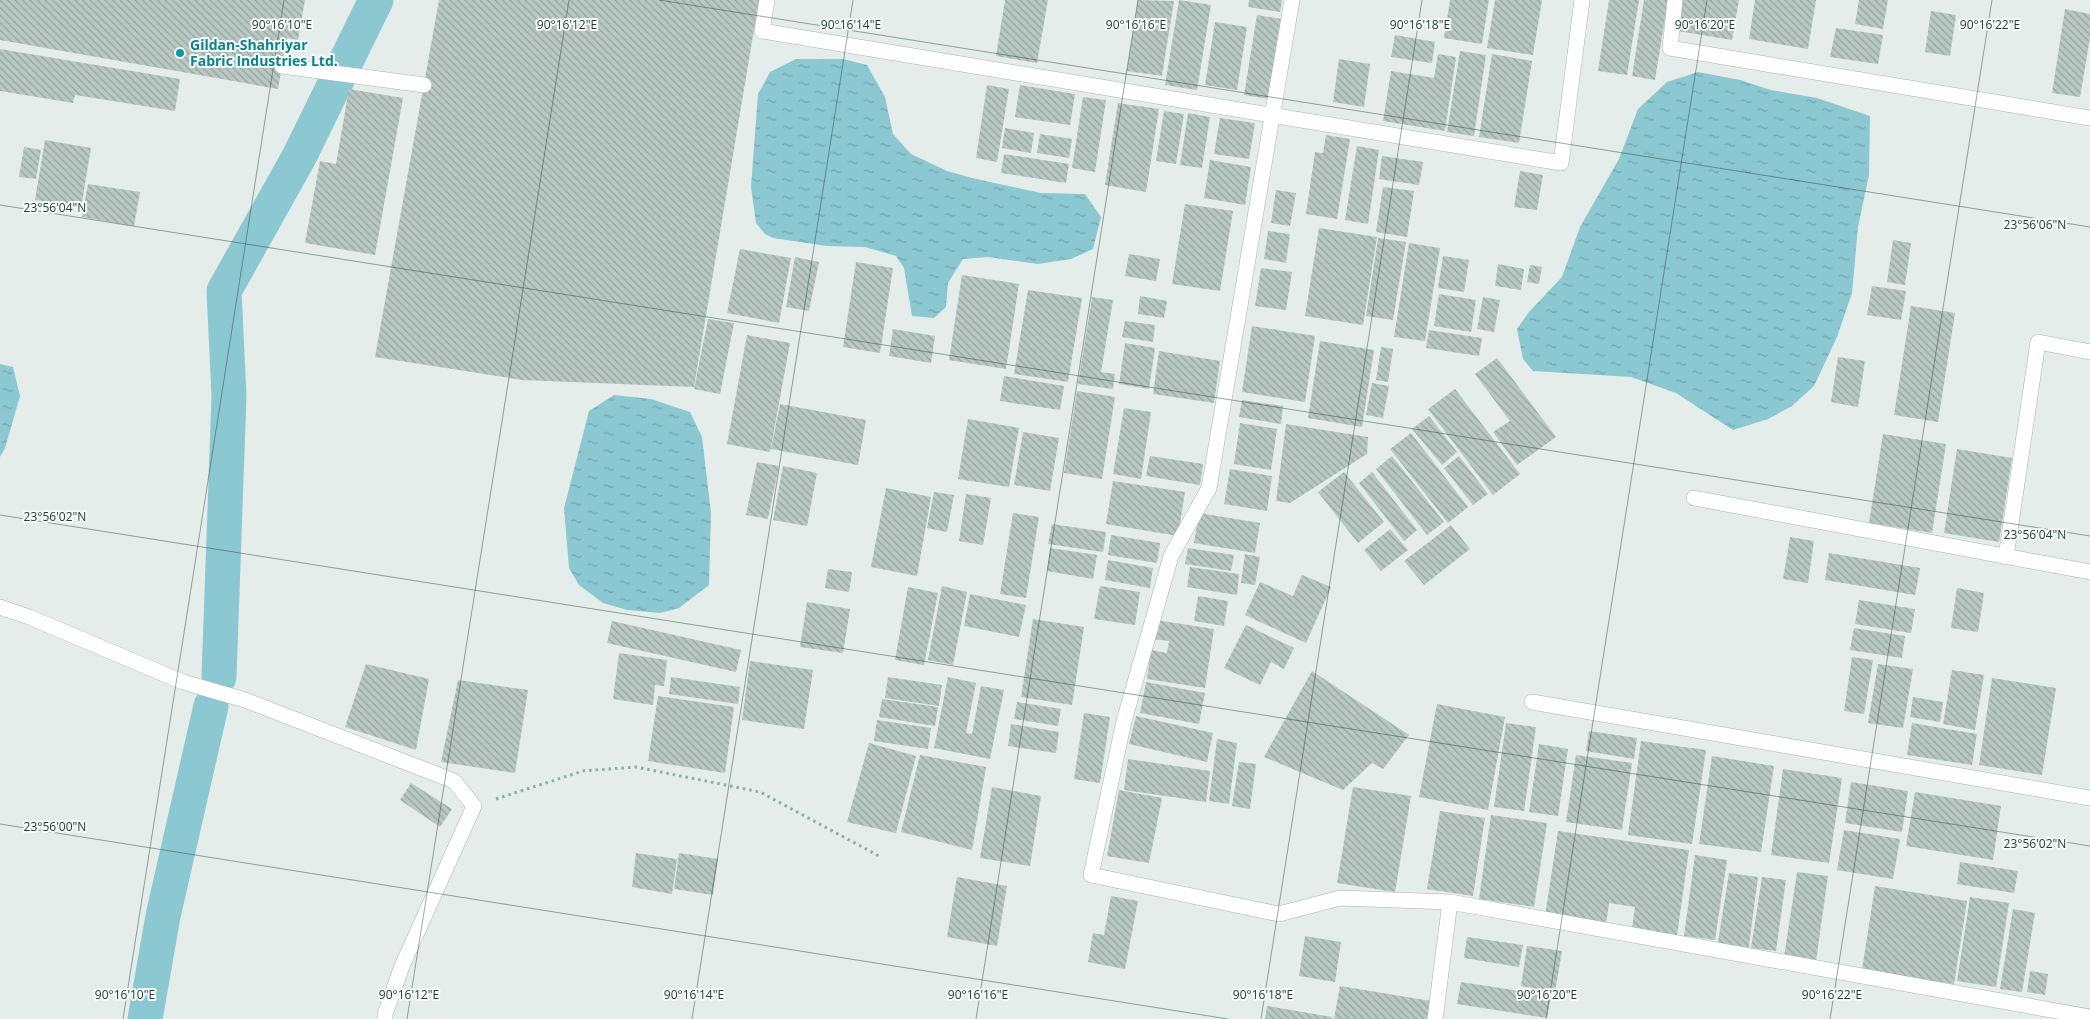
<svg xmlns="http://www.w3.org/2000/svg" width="2090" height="1019" font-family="'Open Sans',sans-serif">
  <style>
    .water { fill: url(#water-ripples) }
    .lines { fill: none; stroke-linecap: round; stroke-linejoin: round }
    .canal { stroke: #8cc8d2; stroke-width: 35 }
    .building { fill: url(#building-back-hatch) }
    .minor-casing { stroke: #a6b5b0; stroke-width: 16 }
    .path { stroke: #84b1a3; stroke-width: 3; stroke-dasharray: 2.5 4; stroke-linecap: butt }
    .minor { stroke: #fff; stroke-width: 15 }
    .ticks { fill: none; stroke: #233f38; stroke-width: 1; stroke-opacity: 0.45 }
    .culture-dot { fill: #0f9aa8; stroke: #f5faf7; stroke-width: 2 }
    .labels { text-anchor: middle; stroke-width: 4; stroke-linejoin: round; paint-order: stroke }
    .culture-label { font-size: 14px; font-weight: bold; fill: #0d838f; stroke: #f5faf7; text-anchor: start }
    .ticks-label { font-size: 12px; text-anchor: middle; fill: #233f38; stroke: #f5faf7; stroke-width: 4; stroke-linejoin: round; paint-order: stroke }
  </style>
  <defs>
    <pattern id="water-ripples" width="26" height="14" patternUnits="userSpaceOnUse" patternTransform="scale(1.25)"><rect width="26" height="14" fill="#8cc8d2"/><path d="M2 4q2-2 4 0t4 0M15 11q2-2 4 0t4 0" fill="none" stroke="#72a4ab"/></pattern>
    <pattern id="building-back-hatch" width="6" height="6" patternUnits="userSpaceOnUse" patternTransform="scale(1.25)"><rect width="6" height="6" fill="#b9c8c2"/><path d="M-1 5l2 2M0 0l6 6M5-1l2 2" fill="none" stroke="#96a49f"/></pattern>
  </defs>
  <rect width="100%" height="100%" fill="#e4ede9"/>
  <path class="water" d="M796 59H843L867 65 885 97 893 134 911 154 947 171 976 179 1041 193 1085 194 1101 217 1093 249 1071 259 1038 264 988 257 963 259 948 283 946 307 934 318 912 316 904 268 896 256 865 247 827 246 773 238 765 234 756 223 751 187 758 94 770 72Z
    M1698 72 1740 80 1771 90 1817 98 1870 116 1869 175 1858 227 1852 293 1837 337 1814 386 1792 406 1768 419 1733 430 1676 393 1631 377 1533 371 1523 359 1517 329 1529 312 1562 277 1580 227 1619 159 1638 109 1667 82Z
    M0 364 13 367 20 396 5 448 0 457Z
    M614 395 651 399 690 412 702 437 711 513 709 585 679 608 660 613 627 610 603 603 579 585 569 568 564 508 589 411Z"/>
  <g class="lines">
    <path class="canal" d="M219 677 229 396 224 291 299 157 376 0
      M145 1019 163 916 211 706"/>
  </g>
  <path class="building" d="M0 0H305L298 40 287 38 278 89 0 40Z
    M439 0H759L694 387 522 380 375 357Z
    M1005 0H1048L1037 63 996 56Z
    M1138 0 1174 1 1162 76 1127 71Z
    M1179 0 1211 5 1197 90 1165 85Z
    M1249 0H1282L1280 12 1248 7Z
    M1450 0H1489L1482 44 1444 38Z
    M1495 0H1542L1533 55 1487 48Z
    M1609 0H1639L1627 75 1598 71Z
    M1644 0H1668L1655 80 1632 76Z
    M1683 0H1739L1732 40 1678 31Z
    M1755 0H1816L1808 49 1749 39Z
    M1859 0H1888L1883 29 1855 24Z
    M2065 9 2090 14V38L2080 97 2052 93Z
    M1931 11 1956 15 1950 56 1925 52Z
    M1257 15 1282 19 1269 99 1244 95Z
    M1215 22 1247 27 1237 90 1205 85Z
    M1836 28 1883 35 1878 64 1830 57Z
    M1395 35 1435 42 1432 63 1391 57Z
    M0 49 180 79 175 111 75 95 73 103 0 91Z
    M1460 51 1486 55 1474 136 1447 132Z
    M1438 54 1456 57 1445 131 1383 121 1391 71 1434 78Z
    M1492 54 1532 61 1519 143 1479 137Z
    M1339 59 1370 64 1364 107 1333 102Z
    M987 85 1009 89 997 162 976 158Z
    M1020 85 1075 94 1070 125 1015 117Z
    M349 89 403 98 375 255 305 243 320 161 336 164Z
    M1083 97 1106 100 1095 172 1072 168Z
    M1118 103 1159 109 1146 192 1105 185Z
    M1164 111 1184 114 1176 164 1156 161Z
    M1188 113 1210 117 1202 168 1180 165Z
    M1220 118 1255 123 1249 159 1214 154Z
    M1005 128 1034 133 1031 153 1002 148Z
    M1040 134 1072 139 1069 158 1037 153Z
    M1326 135 1350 139 1337 219 1306 214 1315 152 1323 153Z
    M45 140 91 148 81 208 35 200Z
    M1357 146 1379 150 1368 224 1345 220Z
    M24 147 41 150 36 179 19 177Z
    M1004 154 1069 164 1066 183 1001 173Z
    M1382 156 1423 162 1419 185 1379 179Z
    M1210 160 1251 167 1245 205 1204 198Z
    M1520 171 1543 175 1537 210 1514 207Z
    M88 184 140 192 134 226 82 217Z
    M1383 187 1414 191 1407 237 1376 232Z
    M1276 190 1296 193 1290 226 1271 223Z
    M1185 204 1233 211 1220 291 1172 284Z
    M1319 228 1377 237 1363 325 1305 316Z
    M1268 231 1290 234 1286 263 1264 259Z
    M1378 238 1406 242 1393 320 1366 316Z
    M1893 240 1911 243 1905 285 1887 282Z
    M1409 243 1440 248 1425 341 1394 337Z
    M740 249 791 258 779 323 727 313Z
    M1129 254 1160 259 1156 281 1125 276Z
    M1443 256 1469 260 1464 292 1438 288Z
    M795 257 819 262 809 311 786 307Z
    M856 262 893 268 880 353 843 347Z
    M1498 264 1524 269 1521 290 1495 286Z
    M1530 265 1542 267 1539 284 1527 282Z
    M1261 268 1292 272 1286 310 1255 306Z
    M962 275 1019 284 1006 369 949 360Z
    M1872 286 1906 291 1901 320 1867 315Z
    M1028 290 1082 298 1068 382 1014 374Z
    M1439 294 1476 300 1471 332 1434 326Z
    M1140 296 1167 301 1164 318 1138 314Z
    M1092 297 1113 300 1101 372 1115 374 1113 389 1078 384Z
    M1483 297 1500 300 1494 332 1477 329Z
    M1911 306 1955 313 1938 422 1894 415Z
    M708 319 734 323 720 394 694 389Z
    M1125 321 1155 325 1153 342 1122 337Z
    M1252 326 1315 336 1305 402 1242 392Z
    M893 329 935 336 931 363 889 356Z
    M1429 330 1482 338 1479 356 1426 348Z
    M747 335 790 343 770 452 727 444Z
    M1320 341 1374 350 1362 427 1308 418Z
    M1125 343 1155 348 1149 389 1119 384Z
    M1381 347 1393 349 1388 382 1376 380Z
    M1159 351 1220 361 1214 403 1153 394Z
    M1838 357 1865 361 1858 407 1831 402Z
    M1497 358 1556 437 1517 465 1493 432 1510 421 1475 374Z
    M1004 376 1064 386 1060 410 1000 401Z
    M1372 383 1389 386 1383 418 1366 415Z
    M1455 389 1520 474 1493 495 1428 409Z
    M1077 391 1115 397 1102 479 1064 473Z
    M1242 400 1283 406 1281 424 1239 417Z
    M780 404 866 420 858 465 771 449Z
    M1124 408 1151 412 1141 479 1113 474Z
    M1429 416 1457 452 1442 465 1412 429Z
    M968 419 1019 428 1009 487 958 479Z
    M1240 423 1277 429 1271 470 1234 464Z
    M1286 424 1368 437 1367 454 1290 503 1276 501Z
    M1023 432 1059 438 1050 491 1014 485Z
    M1411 433 1468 507 1448 523 1390 449Z
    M1883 434 1946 444 1932 533 1869 523Z
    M1957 449 2012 458 1999 542 1944 533Z
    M1150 456 1203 464 1200 485 1146 476Z
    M1392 456 1444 522 1427 535 1376 469Z
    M1459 456 1488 494 1473 505 1444 468Z
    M757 462 779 466 768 519 746 515Z
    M783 466 817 473 807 526 773 520Z
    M1230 469 1272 476 1267 511 1224 504Z
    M1344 472 1384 522 1358 543 1318 492Z
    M1372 472 1417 530 1404 541 1359 483Z
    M1113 481 1185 492 1178 536 1106 524Z
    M886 488 931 497 917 576 871 567Z
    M934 492 954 495 947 532 927 528Z
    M966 494 991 498 983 545 959 541Z
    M1013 513 1039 517 1026 598 1000 594Z
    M1199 513 1260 523 1255 553 1194 543Z
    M1052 524 1106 532 1103 552 1048 544Z
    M1451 525 1470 549 1424 585 1404 561Z
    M1390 529 1408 550 1381 571 1364 550Z
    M1111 535 1160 543 1157 563 1108 555Z
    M1790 537 1814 541 1808 583 1783 579Z
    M1050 548 1097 555 1093 579 1047 571Z
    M1188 548 1234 555 1231 571 1185 564Z
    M1829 553 1920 568 1915 595 1825 580Z
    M1245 554 1260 557 1255 585 1241 583Z
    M1108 560 1153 568 1150 588 1105 580Z
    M1190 567 1239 574 1237 595 1187 587Z
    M828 569 852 572 849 592 825 588Z
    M1302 575 1331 587 1306 643 1245 615 1260 582 1293 596Z
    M942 586 967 592 953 665 928 660Z
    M1100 586 1140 592 1135 625 1094 619Z
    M908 587 938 593 924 665 895 660Z
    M1957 588 1984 593 1978 632 1951 628Z
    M970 594 1026 605 1019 637 964 626Z
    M1198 596 1228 601 1224 626 1194 621Z
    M1859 600 1915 609 1911 633 1855 624Z
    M807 602 850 609 843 653 800 647Z
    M1033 619 1084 627 1072 705 1021 697Z
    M1156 620 1214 629 1205 688 1147 679 1151 650 1167 653 1169 641 1153 639Z
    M612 621 741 650 736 672 607 643Z
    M1246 625 1294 648 1284 669 1271 662 1260 685 1224 668Z
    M1854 628 1905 636 1902 658 1850 650Z
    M619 653 667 660 664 686 655 685 653 705 613 699Z
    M1852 657 1873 660 1864 714 1844 711Z
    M750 661 813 670 804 729 742 720Z
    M366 664 429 679 416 750 345 727Z
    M1878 664 1913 669 1903 728 1868 723Z
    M1952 670 1984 675 1975 730 1943 724Z
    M1312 671 1409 735 1383 769 1372 763 1343 790 1264 757Z
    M671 677 740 687 738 704 669 694Z
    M888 677 942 685 939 706 885 698Z
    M948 677 976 683 966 733 972 734 981 686 1004 690 990 759 934 748Z
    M1992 678 2056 688 2042 775 1979 765Z
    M458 680 528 690 515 773 441 762Z
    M1146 682 1205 693 1199 724 1140 713Z
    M658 696 734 707 725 773 648 761Z
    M1913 697 1943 702 1940 722 1910 717Z
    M882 699 938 707 935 726 879 717Z
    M1017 702 1061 709 1058 726 1014 719Z
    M1437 704 1505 717 1488 810 1419 797Z
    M1084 713 1110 717 1100 783 1074 779Z
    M1136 716 1213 733 1207 762 1129 744Z
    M877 720 931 728 928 749 874 741Z
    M1506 723 1536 727 1524 811 1494 807Z
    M1912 723 1977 734 1972 765 1907 755Z
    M1011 724 1059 732 1056 753 1008 746Z
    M1589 731 1637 738 1634 759 1586 751Z
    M1217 739 1237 743 1229 804 1209 801Z
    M1641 741 1706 750 1692 844 1628 835Z
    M869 743 916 756 896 833 847 822Z
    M1539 744 1568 749 1558 816 1529 812Z
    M920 755 986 767 972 850 901 832Z
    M1576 755 1632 763 1622 830 1566 822Z
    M1712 756 1774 766 1761 852 1699 844Z
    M1128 759 1210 771 1206 802 1124 790Z
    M1239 762 1256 764 1250 809 1232 806Z
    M1783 769 1842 778 1829 863 1771 855Z
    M1851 782 1908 791 1902 832 1845 823Z
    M411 783 452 809 440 827 400 800Z
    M992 787 1041 796 1030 866 980 858Z
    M1353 787 1411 796 1395 892 1337 883Z
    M1119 790 1162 798 1149 863 1107 856Z
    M1915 792 2001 806 1993 860 1906 846Z
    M1440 811 1485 818 1473 896 1427 889Z
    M1491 815 1547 823 1534 907 1479 899Z
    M1844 830 1900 839 1893 879 1837 870Z
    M1558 831 1689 850 1677 935 1632 928 1635 907 1609 903 1606 925 1545 916Z
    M636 853 677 859 672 894 632 887Z
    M679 853 718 859 713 895 674 889Z
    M1695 855 1727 860 1715 940 1684 936Z
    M1960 862 2018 871 2014 893 1957 884Z
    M1797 872 1828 876 1816 961 1784 957Z
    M1729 873 1758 877 1748 953 1717 948Z
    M957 877 1007 886 997 946 947 937Z
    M1762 877 1786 880 1776 951 1751 948Z
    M1875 886 1967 901 1954 984 1862 970Z
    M1111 896 1138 901 1125 969 1088 962 1093 933 1104 935Z
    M1970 897 2009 903 1996 987 1957 981Z
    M2013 909 2035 913 2022 992 2000 989Z
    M1305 936 1341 942 1335 982 1299 976Z
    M1467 937 1523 945 1519 967 1464 958Z
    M1527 946 1562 951 1555 992 1521 986Z
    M2030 971 2048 974 2045 995 2027 992Z
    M1461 982 1551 996 1547 1018 1457 1004Z
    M1340 986 1431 1001 1428 1019H1334Z
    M1267 1006 1332 1017V1019H1265Z"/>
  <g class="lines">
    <g class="minor-casing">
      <path id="minor" d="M767 0 762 31 1561 163 1582 0
        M1292 0 1209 488 1171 556 1124 721 1091 875 1279 914 1340 898 1450 902
        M1675 0 1670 48 2090 118
        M282 66 424 85
        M1694 498 2090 572
        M2006 557 2038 342 2090 352
        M0 607 29 617 183 682 245 700 454 781 474 806 402 966 385 1014V1019
        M1532 702 2090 798
        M1435 1019 1450 902 2090 1017"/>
    </g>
    <path class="path" d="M496 799 583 771 636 767 760 792 879 856"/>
    <use href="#minor" class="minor"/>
  </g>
  <path class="ticks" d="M659 0 2090 227M0 205 2090 536M0 515 2090 846M0 824 1228 1019M123 1019 284 0M407 1019 569 0M692 1019 853 0M976 1019 1138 0M1261 1019 1422 0M1546 1019 1707 0M1830 1019 1992 0"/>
  <circle class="culture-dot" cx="180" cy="53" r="5"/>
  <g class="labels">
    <g class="culture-label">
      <text x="190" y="50">Gildan-Shahriyar<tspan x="190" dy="16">Fabric Industries Ltd.</tspan></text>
    </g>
  </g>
  <g class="ticks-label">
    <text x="282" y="29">90°16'10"E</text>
    <text x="567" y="29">90°16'12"E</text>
    <text x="851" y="29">90°16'14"E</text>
    <text x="1136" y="29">90°16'16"E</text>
    <text x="1420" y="29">90°16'18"E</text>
    <text x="1705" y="29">90°16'20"E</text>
    <text x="1990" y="29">90°16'22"E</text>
    <text x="55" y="212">23°56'04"N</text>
    <text x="2035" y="229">23°56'06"N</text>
    <text x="55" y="521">23°56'02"N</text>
    <text x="2035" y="539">23°56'04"N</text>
    <text x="55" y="831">23°56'00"N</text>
    <text x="2035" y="848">23°56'02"N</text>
    <text x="125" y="999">90°16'10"E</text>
    <text x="409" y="999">90°16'12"E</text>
    <text x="694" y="999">90°16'14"E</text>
    <text x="978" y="999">90°16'16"E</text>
    <text x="1263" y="999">90°16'18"E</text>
    <text x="1547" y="999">90°16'20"E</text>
    <text x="1832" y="999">90°16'22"E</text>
  </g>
</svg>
